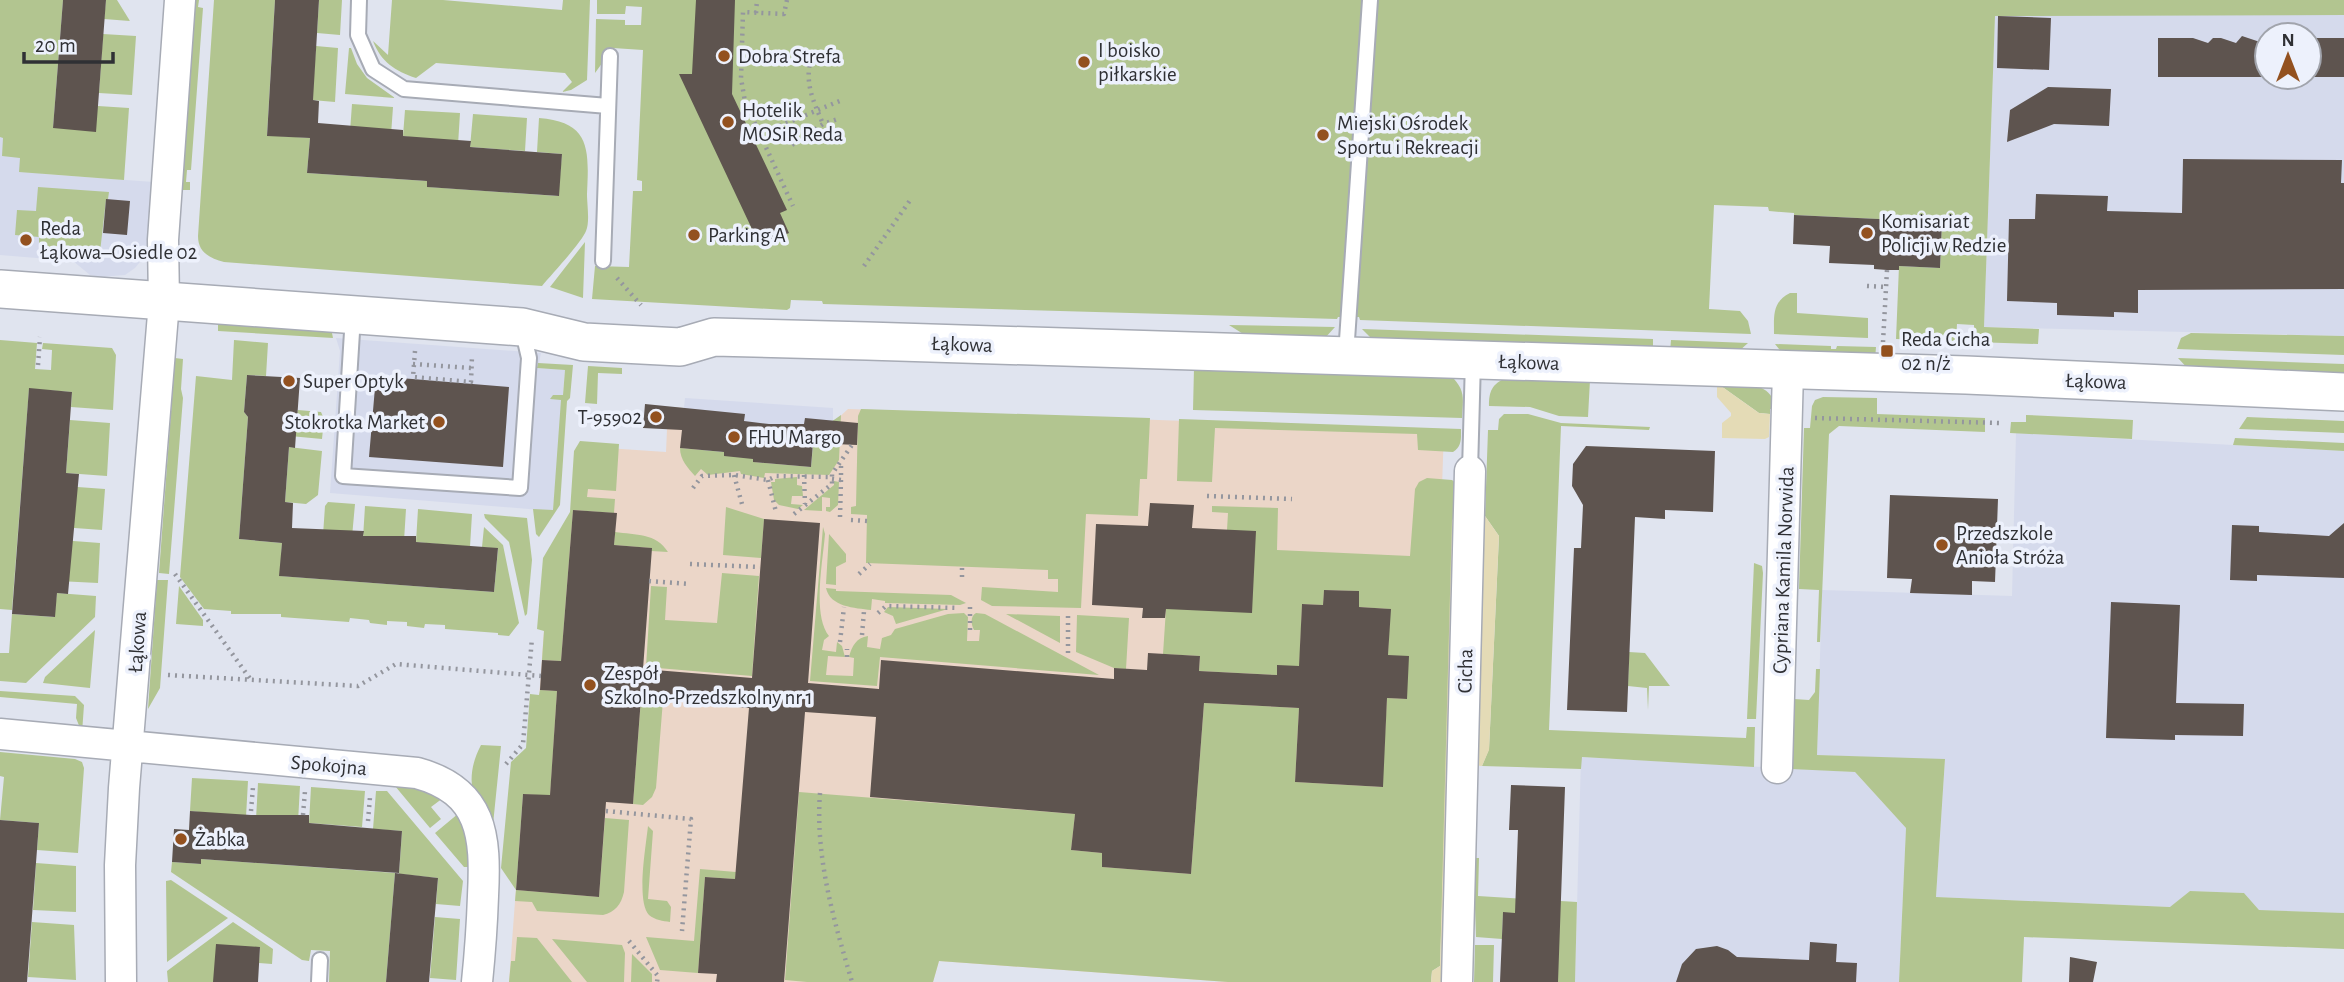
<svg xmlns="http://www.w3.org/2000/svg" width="2344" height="982" font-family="'Alegreya Sans',sans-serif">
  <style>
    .built { fill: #d5daec; fill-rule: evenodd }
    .education { fill: #ebd6c8 }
    .green { fill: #b2c590 }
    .sand { fill: #e4dbb6 }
    .building { fill: #5e544f }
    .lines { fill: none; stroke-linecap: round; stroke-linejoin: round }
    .service-casing { stroke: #a7abb5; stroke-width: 18 }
    .minor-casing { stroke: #a7abb5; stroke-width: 33 }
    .tertiary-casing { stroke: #a7abb5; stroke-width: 40 }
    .path { stroke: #94969e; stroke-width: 4.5; stroke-dasharray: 2 5; stroke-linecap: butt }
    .service { stroke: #fff; stroke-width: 14 }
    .minor { stroke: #fff; stroke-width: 30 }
    .tertiary { stroke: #fff; stroke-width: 37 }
    .poi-dot { fill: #93511f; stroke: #edf1fc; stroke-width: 2.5 }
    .labels { text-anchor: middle; stroke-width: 7; stroke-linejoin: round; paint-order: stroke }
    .poi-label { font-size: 21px; fill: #2f3034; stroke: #edf1fc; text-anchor: start }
    .street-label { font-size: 21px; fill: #2f3034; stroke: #edf1fc }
  </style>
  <rect width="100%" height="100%" fill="#e0e4ef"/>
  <path class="built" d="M1995 15H2344V336L1984 327ZM2267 35H2309V77H2267Z
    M0 119 20 158 43 174 154 182 148 244 144 257 135 268 125 275 100 277 90 275 73 261 0 255Z
    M336 338 541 353 538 368 565 370 553 511 330 493 340 351Z
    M685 398 833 408V423L814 435 811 467 753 462 680 448Z
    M2016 433 2344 451V913L2259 910 2244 893 2190 891 2171 907 1936 897 1945 760 1817 755 1822 590 2012 596Z
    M1581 757 1855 772 1906 828 1899 982H1575Z"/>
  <path class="education" d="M668 407 684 408 681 448 696 449 754 462 811 467 833 423 848 409 1444 430 1428 883 1228 982 939 961 933 982H509L523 794H532L544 630 563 632 577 446 666 452Z"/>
  <path class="green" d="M0 0H63L53 128 98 106 129 108 124 180 19 172 20 158 2 156 3 138 0 137Z
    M106 0H117L130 21 104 19Z
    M194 0H199L198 7 203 8 191 170H187L186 182H190V190H180Z
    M214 0H275L267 135 310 138 307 173 427 181V186L429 187 558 196 562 154 537 152 539 118C591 122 589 150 587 194 587 204 590 222 586 231 582 242 551 275 542 286L224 262C209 258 198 252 198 236Z
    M319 0H342L340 35 317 33Z
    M392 0H443L562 10 563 0H590L587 80 571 90 562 92 572 82 565 73 436 63 416 78C395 71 381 62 373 41L388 55Z
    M597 0H2344V15L1995 16 1984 327 2039 329 2038 344 1974 342V325L1957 324 1956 341 1896 339 1899 266 1940 268 1942 222 1794 215V213L1769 211 1768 207 1714 205 1709 309 1740 311 1748 321 1751 334 1360 320 1359 317H1338L1337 319 823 304 822 301 791 300 790 308 787 310 592 299 595 266 629 267 633 191H642V181L637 180 643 50 613 48 595 73 596 19 625 20V25H641L642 7 626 6 625 14H597Z
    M103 34 136 36 132 95 99 93Z
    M316 46 338 48 335 102 312 100Z
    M349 48H351L357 64 367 78 395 98 345 94Z
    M352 104 393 107 391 135 350 132Z
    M405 110 460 113 458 145 403 136Z
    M473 114 527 118 525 151 470 147Z
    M38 187 109 192 108 199 106 200 100 252 39 247V237L15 235 17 210 36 211Z
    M585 242 583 298 550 287Z
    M1790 293H1797V313L1868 318V338L1774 334C1774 316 1772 302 1790 293Z
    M218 319 326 329 332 333 333 338 218 331Z
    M1229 325 1335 327 1325 338 1248 337Z
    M1362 329 1653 339V352L1372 339Z
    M2191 333 2344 336V355L2177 349 2181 338Z
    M0 340 37 343 35 369 51 370 52 350 42 349 43 343 112 348 116 355 113 410 71 407 72 392 29 389 12 610 0 609Z
    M234 340 268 343 266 376 247 375 244 412 248 417 239 539 282 543 280 576 494 592 498 549 482 547 484 527 503 545 519 623 509 636 498 635V633L445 629V625L425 624 424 628 407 626V622L387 621V625L370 623 369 620 350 618 349 622 281 617V614H231V611L204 609 180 577 196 376 232 380Z
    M1671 340 1748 343 1738 352H1670Z
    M1775 344 1831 346V349H1836L1837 346 1876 347 1875 360 1783 354Z
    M175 358 183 359 181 389 183 398 169 574 159 573Z
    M2178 358 2344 364V377L2190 371Z
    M538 363 573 365 570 398 567 401 560 505 539 537 536 534 533 509 553 510 561 400 550 399 553 395H563L565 370 537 368Z
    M588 366 622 368V374L598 373 597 404 585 403Z
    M1194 368 1450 375C1466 390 1463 398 1462 418L1193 410Z
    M1506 378 1590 380 1588 417 1559 416 1530 407 1489 406C1489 391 1492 384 1506 378Z
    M1721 386C1746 386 1769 379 1777 409H1770V414L1759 413Z
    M1823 397 1877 398V414L1985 418V432L1839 426 1829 434 1820 642H1817L1819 590 1799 589 1804 428H1810L1812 406 1815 400Z
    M861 409 1150 418 1147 479H1140L1138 516 1086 514 1081 608 992 606 981 600 982 587 1058 592V579H1048V570L866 563 867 515 851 514V507L856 506 858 416Z
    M298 410 321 412 324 419 322 439 290 436Z
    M1504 414H1528L1561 423 1650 427 1649 430 1561 426 1549 730 1746 738 1747 727H1755L1754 767 1582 757 1581 769 1482 766 1489 749 1499 536 1485 516 1488 430H1498L1499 419Z
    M841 415 839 460 829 475 765 473 764 478 741 474 740 471 708 475 701 469 695 476C688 468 680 460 680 448L724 452 753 458 754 462 811 467 814 434Z
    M2026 415 2133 420 2132 439 2010 433 2011 422H2026Z
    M2247 417 2344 421V433L2239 429Z
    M1179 419 1461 429C1461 439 1462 446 1453 452L1418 450 1417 434 1215 428 1212 482 1177 481Z
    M70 420 110 423 107 476 66 473Z
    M2235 438 2344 443V451L2233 445Z
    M580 441 619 444 616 491 588 489 587 497 615 499 614 513 573 510 561 661 542 660 544 631 537 629 543 558 570 512 574 451Z
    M289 447 322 451 318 495 306 504 285 502Z
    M797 477V485L802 486 803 496H792L791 504 803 505 798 509 779 505 774 500 771 482H775V479Z
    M1427 478 1452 480 1456 483 1440 966 1432 971 1431 982H1228L939 961 933 982H807L785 980 799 792 1075 814 1071 850 1102 853V867L1191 874 1204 703 1299 708 1295 782 1382 787 1387 698 1407 699 1388 655 1390 609 1359 607V591L1324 590 1323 605 1302 604 1299 677 1277 665V675L1199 671 1200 656 1163 654 1166 609 1227 530 1228 513 1212 512V506L1278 508 1277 550 1410 556 1415 489 1419 482Z
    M834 481 839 482 838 505 830 512 826 511V507H830V498L822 497V511L804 510 834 485Z
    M64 486 105 489 102 530 61 527Z
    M328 502 355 504 352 537 323 535 325 506Z
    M365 506 406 509 404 541 363 538Z
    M726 507 764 519 761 558 723 555Z
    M418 509 472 514 470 547 416 542Z
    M484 514 527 518 532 560 527 614 525 616 509 542 485 518Z
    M823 527 825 534C823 561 812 615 829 636L824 640 822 650 836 652 837 642 842 646 845 657 828 656 826 675 853 676 854 658 849 657C852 646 856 638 868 636L867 647 880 649 882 638 891 635 895 629 948 614 964 613 968 617 967 641H979L980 630H974C971 625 970 616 976 613L985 614 1099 675 880 657 877 686 810 681Z
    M615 532C636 535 656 533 668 552L651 551V548L614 545Z
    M829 534 846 554V562L836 567V585L826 584Z
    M60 540 100 543 98 583 58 581Z
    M1754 563 1762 566 1763 573 1756 719H1747Z
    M722 573 759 576 752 676 646 667 651 586 667 587 665 620 717 623Z
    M157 580H168L160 688 148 709Z
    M179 586 203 620V626L176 624Z
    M826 588 836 589V591L951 595 966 603 960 605 885 603V601L872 599 871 610C855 608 830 607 826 588Z
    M57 593 96 596 95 617 26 683 0 681V653H9L12 614 54 617Z
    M888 607 948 609 896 624 893 616 884 612Z
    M1006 614 1060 616V643Z
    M1077 615 1129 618 1126 669 1114 668 1076 652Z
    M95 630 90 688 43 683 45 677Z
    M1629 652 1645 653 1670 686H1649L1648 710 1647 688 1628 686Z
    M1816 669H1820L1817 755 1945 759 1936 897 2170 907 2190 891 2244 893 2259 910 2344 913V949L2024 937 2022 982H1899L1906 828 1855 772 1791 769 1794 699 1809 700 1815 692Z
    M540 690 557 691 550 796 523 794 516 890 599 897 605 818 629 820 624 892C621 905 615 912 603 915L537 911 532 902 515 901 516 890 501 868 511 762 526 748 530 694 539 695Z
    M0 691 75 696 84 705 82 733 76 718 77 704 0 697Z
    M641 699 663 700 656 788 652 797 643 805 633 804Z
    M481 745 501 746 491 844C477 807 461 783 481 745Z
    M0 752 75 759 82 762 84 768 78 853 37 850 39 823 0 820 4 777 0 776Z
    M192 778 248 781 246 817 190 811Z
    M258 783 300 786 298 822 256 819Z
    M395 786C411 787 428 790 443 798L431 807 441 819 430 828Z
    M311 787 365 791 362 827 309 823Z
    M376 791H387L463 881 460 906 436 904 438 878 399 874 402 831 373 829Z
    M459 813 467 824 472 867H464L435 833Z
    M648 826 653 831 648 899 667 901 671 907 670 922C663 921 655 920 649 915 636 901 646 846 648 826Z
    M1467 858H1479L1478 896 1577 902 1575 982H1558L1521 913H1503L1502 939 1476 937 1475 908 1465 901Z
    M201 859 395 873 386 982H329L330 951 311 950 309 961 302 960 171 872 172 862 201 864Z
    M36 863 76 866V912L33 910Z
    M700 869 736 872 735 879 705 877 698 973 660 970 646 937 694 941Z
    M171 880 228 918 167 962 166 881Z
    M435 917 460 919 456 980 430 978Z
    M32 922 74 925 76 980 28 977Z
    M233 922 273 949 272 964 259 963 260 947 213 982H168L167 971Z
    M517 937 537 938 572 982H509L511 961H515Z
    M552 939 622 945 625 953 624 982H587Z
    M1475 945H1494L1493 982H1474Z
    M632 954 652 974V982H631Z"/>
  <path class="sand" d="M1717 386H1721L1759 413 1770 414 1769 437 1765 439 1722 438V423L1731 416V413L1717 397Z
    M1458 515 1449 982H1431L1432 971 1440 966 1452 520Z
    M1485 516 1499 536 1489 750 1482 766 1471 765 1478 526Z"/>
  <path class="building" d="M63 0H106L96 132 53 128Z
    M275 0H319L313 100 319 101 318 123 403 130V136L471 141 470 147 562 154 559 196 427 187V181L307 173 310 138 267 136Z
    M696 0H735L732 94 787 210 780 213 789 233 760 246 679 74H692Z
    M1998 16 2051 18 2049 70 1997 68Z
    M2242 36 2263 43 2267 38V77H2309V38H2344V77H2158V38H2193L2208 43 2213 38H2221L2236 43Z
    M2048 87 2111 89 2109 126 2054 124 2007 142 2010 110Z
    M2183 159 2342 160 2341 183H2344V289L2138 290V313L2114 312V317L2057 315V303L2007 301 2009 219H2035L2036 194 2108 196 2107 211 2182 213Z
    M106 199 130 201 127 235 103 233Z
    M1794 215 1942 222 1940 268 1899 266V270H1887L1874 269V265L1829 263 1830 246 1793 244Z
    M247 375 300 378 295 448 289 447 285 502 293 503 292 528 364 531 363 536H416V542L498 548 494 592 279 576 282 543 239 539 248 417 244 412Z
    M376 376 509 387 503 467 369 457Z
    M29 388 72 392 66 473 79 474 68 594 57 593 55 617 12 614Z
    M645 404 745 414 744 421 769 424H804L805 418 858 423 857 445 813 443 811 467 753 462V459L724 456V452L680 448 682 430 643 428Z
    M1586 446 1715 451 1713 512 1665 510V519L1635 517 1627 712 1567 710 1574 548H1581L1583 505 1572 486 1573 464Z
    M1890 495 1998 499 1995 582 1972 581V595L1910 593 1912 579 1887 578Z
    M1150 503 1194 505 1192 528 1256 531 1252 613 1166 609 1165 618H1142L1143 608 1092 605 1096 524 1148 526Z
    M573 510 617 513 614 545 652 548 643 669 752 678 764 519 820 523 808 683 879 689 881 660 1114 679V668L1147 670 1148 653 1200 656 1199 671 1277 675V665L1299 666 1302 604 1323 605 1324 590 1359 591V607L1391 609 1388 655 1409 656 1407 699 1387 698 1383 787 1295 782 1299 708 1204 703 1191 874 1102 867V853L1071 850 1075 814 870 797 876 717 805 712 784 982H716L717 974 698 973 705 877 735 879 749 708 641 698 633 804 606 802 599 897 516 890 523 794 550 795 557 691 540 690 542 660 561 661Z
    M2344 523V578L2257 575V581L2230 580 2232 525 2259 526V532L2329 536Z
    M2111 602 2180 605 2176 703 2244 704 2243 736 2175 735V740L2106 738Z
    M1511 785 1565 787 1558 982H1500L1503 912 1515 913 1518 830H1509Z
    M190 811 251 815H309V823L402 831 399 873 201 859V864L172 862 174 829 189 830Z
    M0 820 39 823 27 982H0Z
    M395 873 438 878 429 982H386Z
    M1810 942 1837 944 1836 962 1857 963 1856 982H1676L1682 964 1696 949 1717 946 1728 950 1737 957 1809 960Z
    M216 944 260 947 258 982H213Z
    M2070 957 2097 962 2093 982H2069Z"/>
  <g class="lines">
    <g class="service-casing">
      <path id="service" d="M359 0 358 35 373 69 404 89 608 106
        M603 261 610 56
        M353 316 343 476 520 488 529 358 522 328
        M1346 355 1370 0
        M1470 471 1473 360
        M319 982 320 960"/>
    </g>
    <g class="minor-casing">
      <path id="minor" d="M0 734 417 773C483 791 486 836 483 896 482 925 480 953 477 982
        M1777 768 1788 371
        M121 982 120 865 124 788 164 302 163 240 180 0
        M1457 982 1470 471"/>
    </g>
    <g class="tertiary-casing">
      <path id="tertiary" d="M0 289 522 327 584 342 680 347 714 337 867 341 1966 375 2344 392"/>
    </g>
    <path class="path" d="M787 0 784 14 743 12 741 78 745 102 793 206
      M756 13 757 0
      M813 52C803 80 812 98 823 124
      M760 134 842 100
      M792 145 823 124 838 119
      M864 266 911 199
      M617 278 641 305
      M1867 286 1886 287
      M1883 342 1887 270
      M415 351 413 377 471 382 472 356
      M413 364 471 368
      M38 365 40 337
      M1815 418 2001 423
      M734 475 742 504
      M804 475 805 504
      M832 479 841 480V462
      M768 480 776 512
      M693 488 702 476 734 475 768 480 776 476 832 477
      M1207 496 1292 499
      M794 514 832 484V474L854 442
      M840 517 841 480
      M851 520 867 521
      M690 564 760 567
      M175 574 251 680
      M859 574 870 564
      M962 577V567
      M649 581 689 584
      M970 607V632
      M878 613 886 606 959 608
      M862 635 864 611
      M840 642 844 607
      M1068 653V612
      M847 657V649
      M168 675 358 686 396 664 541 676
      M506 764 523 744 532 638
      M820 793C815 857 834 921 852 982
      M251 811 253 787
      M606 811 691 819 682 931
      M303 815 305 791
      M368 821 370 797
      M629 941 658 976 657 982"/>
    <use href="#service" class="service"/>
    <use href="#minor" class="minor"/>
    <use href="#tertiary" class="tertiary"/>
  </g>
  <g class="poi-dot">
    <circle cx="724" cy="56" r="7"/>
    <circle cx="1084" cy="62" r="7"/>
    <circle cx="728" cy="122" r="7"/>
    <circle cx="1323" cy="135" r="7"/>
    <circle cx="1867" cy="233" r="7"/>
    <circle cx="694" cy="235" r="7"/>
    <circle cx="26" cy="240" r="7"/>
    <rect x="1880" y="344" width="14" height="14" rx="3.5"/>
    <circle cx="289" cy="381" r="7"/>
    <circle cx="656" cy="417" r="7"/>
    <circle cx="439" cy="422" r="7"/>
    <circle cx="734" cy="437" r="7"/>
    <circle cx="1942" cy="545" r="7"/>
    <circle cx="590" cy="685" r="7"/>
    <circle cx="181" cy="839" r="7"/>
  </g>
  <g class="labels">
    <g class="poi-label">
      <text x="1098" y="57">I boisko<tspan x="1098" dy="24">piłkarskie</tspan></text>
      <text x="738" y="63">Dobra Strefa</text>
      <text x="742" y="117">Hotelik<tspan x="742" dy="24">MOSiR Reda</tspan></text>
      <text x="1337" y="130">Miejski Ośrodek<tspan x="1337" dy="24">Sportu i Rekreacji</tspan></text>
      <text x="1881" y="228">Komisariat<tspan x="1881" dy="24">Policji w Redzie</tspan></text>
      <text x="40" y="235">Reda<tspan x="40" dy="24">Łąkowa–Osiedle 02</tspan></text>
      <text x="708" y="242">Parking A</text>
      <text x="1901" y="346">Reda Cicha<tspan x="1901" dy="24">02 n/ż</tspan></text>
      <text x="303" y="388">Super Optyk</text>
      <text x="642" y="424" text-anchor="end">T-95902</text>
      <text x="425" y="429" text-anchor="end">Stokrotka Market</text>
      <text x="748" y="444">FHU Margo</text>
      <text x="1956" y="540">Przedszkole<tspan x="1956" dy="24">Anioła Stróża</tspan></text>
      <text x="604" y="680">Zespół<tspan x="604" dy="24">Szkolno-Przedszkolny nr 1</tspan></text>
      <text x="195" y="846">Żabka</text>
    </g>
    <g class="street-label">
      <text transform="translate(962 344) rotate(2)" y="7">Łąkowa</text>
      <text transform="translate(1529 362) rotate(2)" y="7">Łąkowa</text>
      <text transform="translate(2096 381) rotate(2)" y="7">Łąkowa</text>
      <text transform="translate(1783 570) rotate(-88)" y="7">Cypriana Kamila Norwida</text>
      <text transform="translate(137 642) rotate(-86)" y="7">Łąkowa</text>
      <text transform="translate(1465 671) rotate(-89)" y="7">Cicha</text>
      <text transform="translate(329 765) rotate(5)" y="7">Spokojna</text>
    </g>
  </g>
  <g transform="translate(2288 56)"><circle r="33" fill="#edf1fc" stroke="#a1a4ac" stroke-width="2"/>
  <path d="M0-5L12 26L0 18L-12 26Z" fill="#93511f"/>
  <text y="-10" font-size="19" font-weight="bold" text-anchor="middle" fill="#2f3034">N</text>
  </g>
  <path d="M24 52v10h89v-10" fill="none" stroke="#2f3034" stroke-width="3.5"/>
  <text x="35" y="52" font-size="21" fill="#2f3034" stroke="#edf1fc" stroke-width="5" paint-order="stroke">20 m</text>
</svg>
